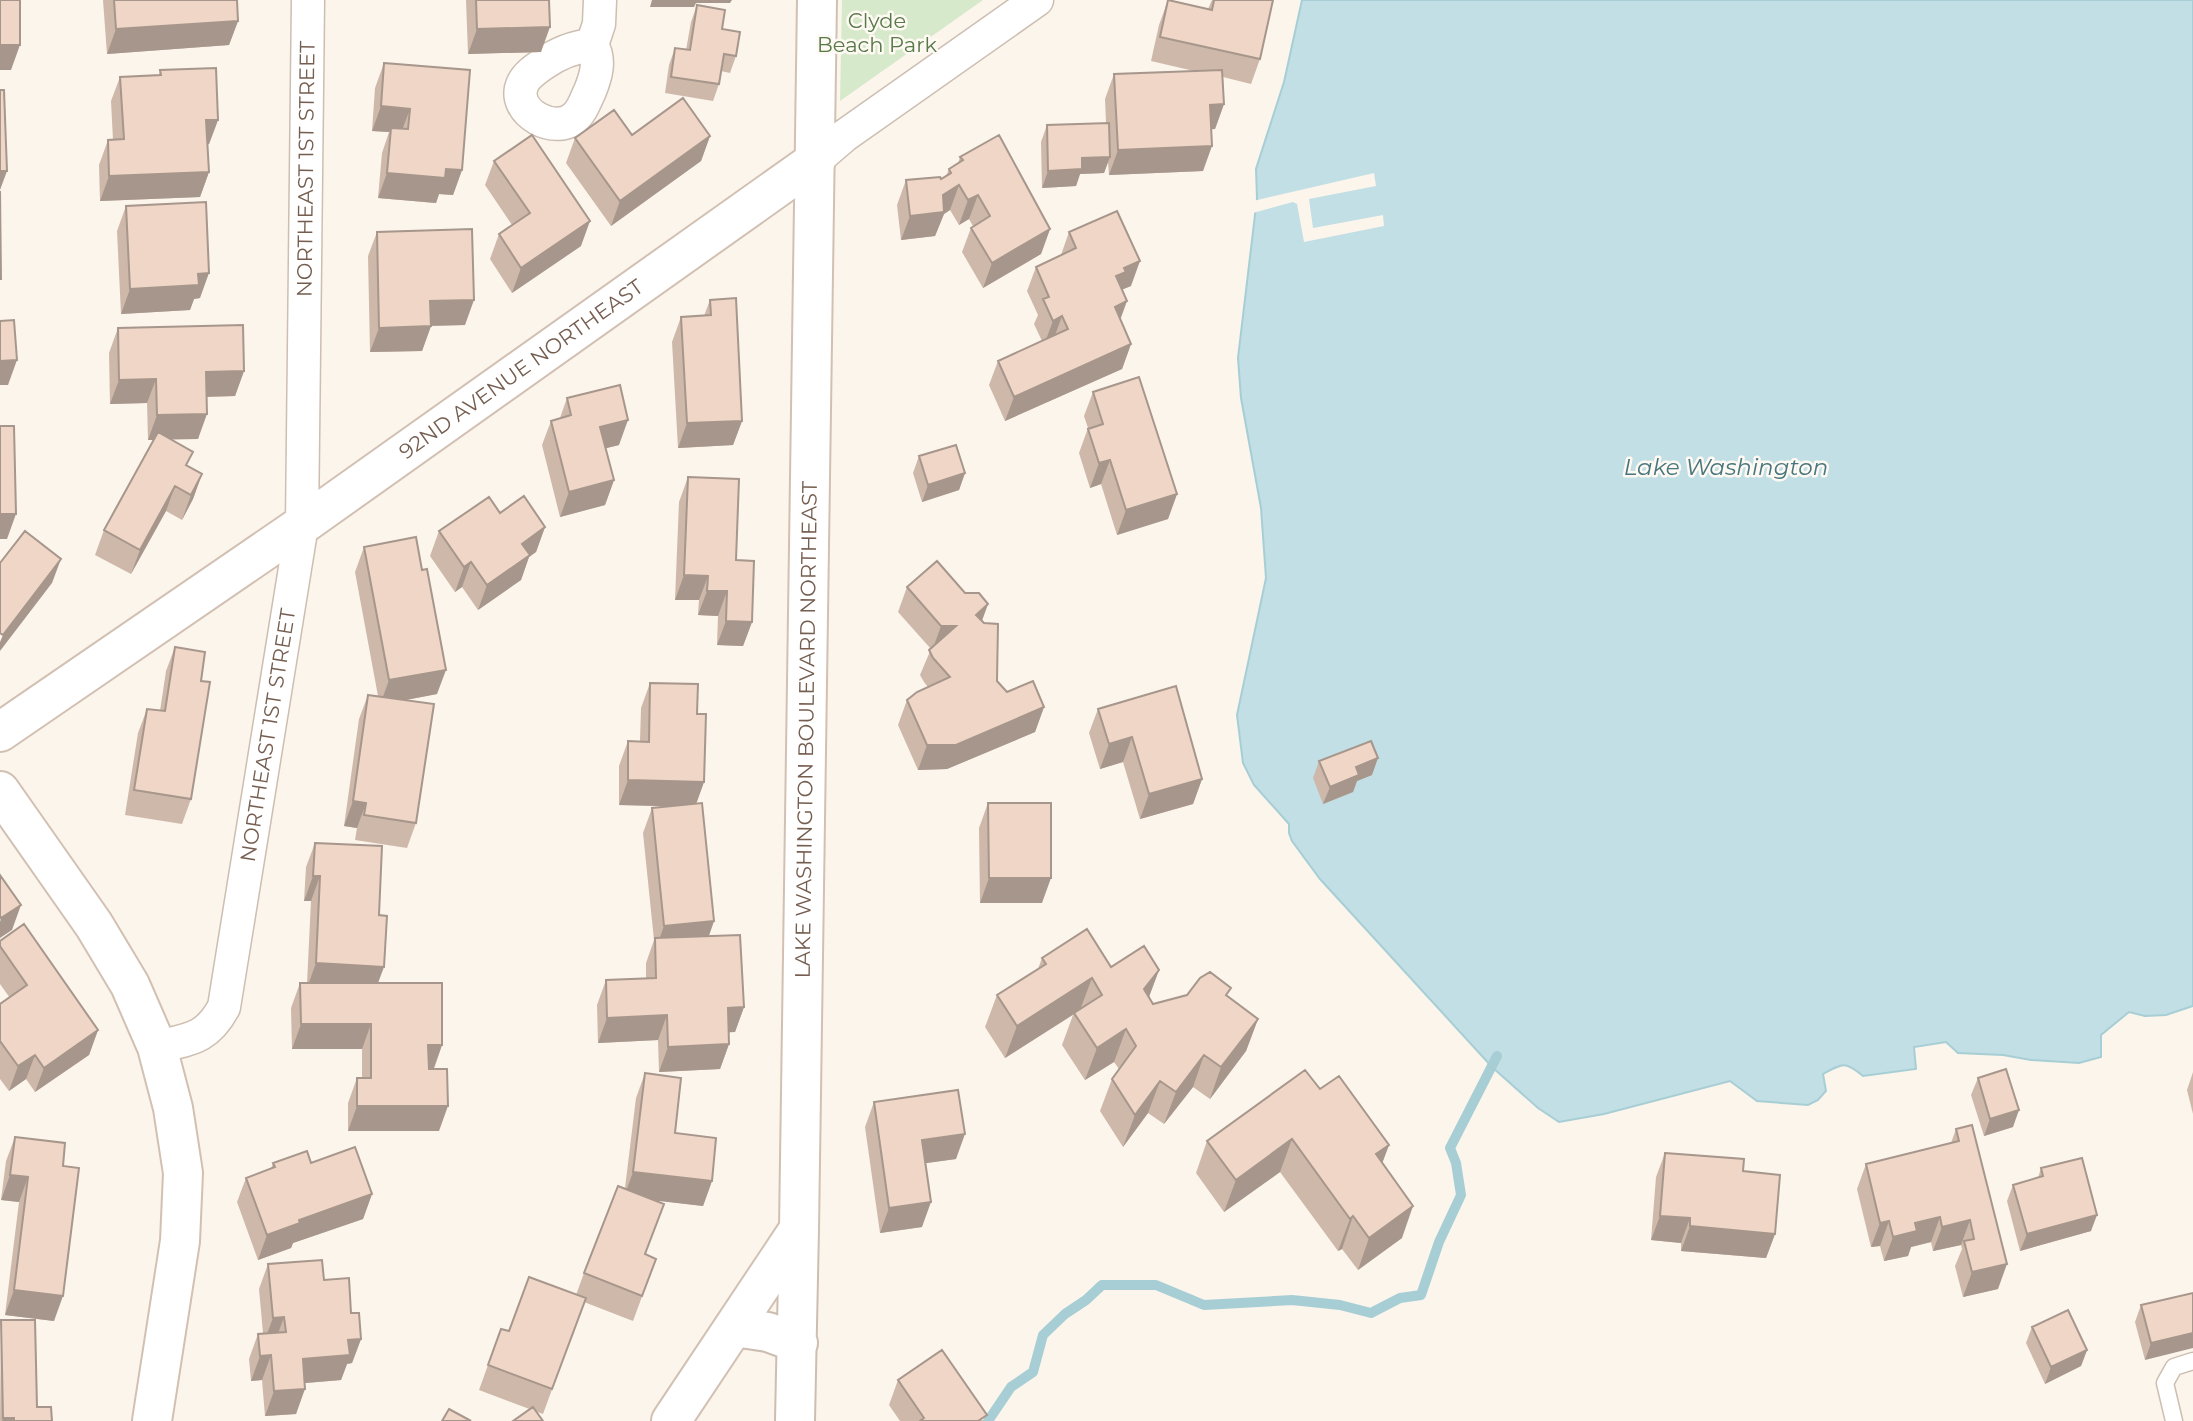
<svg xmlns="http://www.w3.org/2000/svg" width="2193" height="1421" font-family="Montserrat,sans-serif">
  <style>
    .green { fill: #d7e9cb }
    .water { fill: #c1dfe4; stroke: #a8ced5; stroke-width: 2 }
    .pier { fill: #fbf5ec }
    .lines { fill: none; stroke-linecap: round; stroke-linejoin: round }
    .stream { stroke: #a8ced5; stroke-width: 10 }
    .service-casing { stroke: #cdbeb2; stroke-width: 19 }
    .minor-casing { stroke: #cdbeb2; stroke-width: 35 }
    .tertiary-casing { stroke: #cdbeb2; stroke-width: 42 }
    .secondary-casing { stroke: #d2c0b2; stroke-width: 42 }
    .service { stroke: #fff; stroke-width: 16 }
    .minor { stroke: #fff; stroke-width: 32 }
    .tertiary { stroke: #fff; stroke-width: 38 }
    .secondary { stroke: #fff; stroke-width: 38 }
    .wall { fill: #ceb8aa }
    .shaded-wall { fill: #a7968b }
    .building { fill: #efd6c6; stroke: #a7968b; stroke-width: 2 }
    .labels { text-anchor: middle; stroke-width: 5; stroke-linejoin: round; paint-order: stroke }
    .park-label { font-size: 21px; fill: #577a49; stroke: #fef9f3 }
    .street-label { font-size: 21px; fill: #755e50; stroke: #fef9f3 }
    .water-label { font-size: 23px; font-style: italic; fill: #47767f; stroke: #fef9f3 }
  </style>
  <rect width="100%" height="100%" fill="#fbf5ec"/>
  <path class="green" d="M842 0H983L840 101Z"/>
  <path class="water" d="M1302 0H2193V1006L2166 1015 2145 1016 2129 1012 2101 1035V1057L2079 1063 2031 1060 2003 1055 1958 1053 1946 1042 1914 1047 1916 1069 1863 1076C1845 1061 1843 1063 1823 1074L1826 1091 1818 1100 1808 1105 1757 1101 1730 1081 1604 1114 1559 1122 1538 1108 1492 1067 1320 879 1292 841 1289 833V824L1254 785 1243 763 1237 715 1266 578 1261 508 1241 398 1238 358 1257 198 1256 169 1284 82Z"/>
  <path class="pier" d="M1374 173 1376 186 1309 199 1313 228 1383 215 1384 226 1304 242 1297 204 1293 202 1253 213V201Z"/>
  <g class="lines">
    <path class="stream" d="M988 1421 1011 1387 1033 1372 1043 1335 1065 1314 1086 1300 1102 1285H1156L1204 1305 1292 1300 1340 1305 1371 1313 1400 1298 1421 1295 1439 1242 1461 1195 1456 1163 1450 1148 1497 1056"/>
    <g class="service-casing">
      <path id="service" d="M2174 1421 2165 1383 2174 1367 2193 1361"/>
    </g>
    <g class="minor-casing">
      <g id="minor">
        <path d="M592 45C601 60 596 76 590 91 586 99 583 109 577 115 558 138 509 112 523 83 527 75 536 69 543 64 558 53 574 47 592 45Z"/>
        <path d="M592 45 599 24 600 0"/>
        <path d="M816 160 844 136 1037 0"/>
        <path id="s1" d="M157 1047C190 1039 207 1039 224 1007L302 525 308 0"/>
      </g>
    </g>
    <g class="tertiary-casing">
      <path id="tertiary" d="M734 1327 768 1332 798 1343
        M795 1421 799 1229"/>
    </g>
    <g class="secondary-casing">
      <g id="secondary">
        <path id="s2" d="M0 732 302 525 816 160"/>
        <path d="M0 791 94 925 130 985 157 1047 173 1108 183 1173 180 1241 152 1421"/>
        <path id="s3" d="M671 1421 799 1229 817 0"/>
      </g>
    </g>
    <use href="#service" class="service"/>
    <use href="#minor" class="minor"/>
    <use href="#tertiary" class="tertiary"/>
    <use href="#secondary" class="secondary"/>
  </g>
  <path class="wall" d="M103 0H237L238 21 229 45 107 54Z
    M466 0H549L541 52 468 54Z
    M1168 0 1208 9 1212 0H1273L1260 59 1251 84 1223 77 1224 104 1215 129H1212L1203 171 1109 175 1108 162 1104 173 1080 174 1076 186 1042 188 1041 142 1047 125 1106 123 1105 99 1114 74 1194 71 1151 61 1159 25Z
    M697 5 722 29 736 56 730 73 721 71 719 84 713 101 665 93 669 65 675 48 686 50 691 22Z
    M384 63 462 170 453 195 439 194 436 203 378 198 382 153 389 132 372 131 375 88Z
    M160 70 218 120 209 144 207 145 209 172 200 197 100 201 99 165 108 140H113L111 101 120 77 159 75Z
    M632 135 710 136 701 161 611 226 566 163 575 138Z
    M960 157 1050 229 1041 254 983 288 962 252 971 228 973 226 969 219 959 225 950 210 944 214 935 236 901 240 897 205 906 180 941 179 946 176 949 169 958 164Z
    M494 161 581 246 512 293 490 259 499 234 512 225 485 185Z
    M126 206 200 298 194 299 190 310 121 314 117 231Z
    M377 232 465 325 431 326 422 351 370 352 368 256Z
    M1069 232 1131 286 1122 289 1120 319 1131 344 1122 369 1005 421 989 385 998 361 1042 341 1034 324 1038 315 1027 291 1036 267 1061 255Z
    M710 300 742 421 733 445 678 448 672 342 681 317 704 316Z
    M118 328 244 371 235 396 207 397 198 439H171L188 466 202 474 193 499 182 520 166 511 131 574 95 555 104 530 154 440H148L147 403 110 404 109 353Z
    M1093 392 1177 494 1168 519 1117 535 1101 484 1090 488 1079 453 1088 428 1084 416Z
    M567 398 619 445 606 448 614 480 605 505 560 517 542 445 551 421 560 418Z
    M919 456 965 473 959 490 922 502 913 473Z
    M688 477 736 560 752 622 743 646 717 645 718 616 698 615 699 600H675L679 502Z
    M500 513 545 527 536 552 529 557 521 580 478 610 462 587 455 592 430 556 439 531Z
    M364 547 437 694 405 700 416 823 407 848 355 840 357 828 344 826 359 719 368 695 378 696 355 572Z
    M907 587 965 593 988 604 982 621 997 681 1007 692 1044 707 1035 732 947 769 918 770 898 725 907 700 928 687 924 682 920 675 931 649 898 612Z
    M175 647 191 799 182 824 125 815 138 733 147 709 160 711 166 671Z
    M650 683 697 714 704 782 696 804 714 921 709 936 744 1007 735 1032H729V1044L720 1069 659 1072 658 1040 598 1043 597 1005 606 980 646 978V963L654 940 643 833 652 808 670 806 619 805V766L628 741H640L641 708Z
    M1098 709 1202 779 1193 804 1140 819 1123 762 1100 769 1089 733Z
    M1319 761 1372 775 1357 781 1353 792 1323 804 1313 778Z
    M988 803 1042 903H980L979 828Z
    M315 843 379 915 378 983 442 1045 434 1069 439 1131H348V1103L357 1078H362V1049H292L291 1008 300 983H307L311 901H304L306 867Z
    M0 941 98 1030 89 1055 35 1092 26 1079 9 1091 0 1079V1004L10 998 0 984Z
    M1042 958 1111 967 1159 970 1149 997 1153 1004 1228 997 1258 1019 1246 1051 1210 1099 1193 1087 1164 1124 1148 1113 1123 1147 1100 1111 1112 1079 1119 1069 1114 1062 1085 1080 1062 1045 1073 1015 1005 1058 985 1027 997 995 1038 969Z
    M2193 1072V1114L2187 1090Z
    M645 1073 675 1133 712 1181 703 1206 655 1200 645 1254 647 1283 633 1321 584 1302 543 1414 479 1390 501 1329 509 1331 576 1295 584 1273 625 1188 636 1098Z
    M1978 1078 2013 1127 1984 1136 1971 1095Z
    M1320 1089 1389 1145 1382 1163 1402 1238 1358 1270 1342 1249 1338 1251 1280 1172 1224 1212 1196 1173 1207 1141Z
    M874 1102 956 1159 925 1163 922 1227 880 1233 865 1127Z
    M1956 1129 1998 1289 1963 1297 1955 1266 1962 1249 1961 1245 1933 1251 1931 1242 1911 1247 1908 1256 1884 1261 1880 1246 1871 1247 1857 1189 1866 1164 1951 1143Z
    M15 1137 63 1166 54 1321 5 1315 19 1202 1 1200 6 1161Z
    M1665 1153 1743 1171 1775 1234 1766 1258 1681 1251V1243L1651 1240 1656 1177Z
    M273 1163H311L372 1194 363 1219 293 1243 291 1248 258 1260 237 1202 246 1178 271 1169Z
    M2041 1168 2091 1231 2020 1251 2007 1201 2013 1185 2038 1178Z
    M268 1264 324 1280 351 1313 361 1339 352 1363 347 1364 341 1380 305 1383 296 1414 265 1416 262 1380 251 1381 249 1359 258 1334 263 1333 259 1289Z
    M2193 1293 2145 1360 2135 1322 2141 1305Z
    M1 1320 37 1407 52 1421H0Z
    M2032 1327 2087 1350 2081 1366 2045 1384 2026 1343Z
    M898 1380 984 1421H900L889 1405Z"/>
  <path class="shaded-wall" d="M652 0H732L730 3H696L694 7H650Z
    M238 21 229 45 107 54 116 29Z
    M550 27 541 52 468 54 477 29Z
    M0 45H20L11 70H0Z
    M1224 104 1215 129 1201 130 1210 105Z
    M381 106 410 109 401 133 391 128 389 132 372 131Z
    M206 120H218L209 144 197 145Z
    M710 136 701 161 611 226 620 201Z
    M1212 146 1203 171 1109 175 1118 150Z
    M1110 157 1104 173 1080 174 1076 186 1042 188 1048 171 1082 158Z
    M446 169 462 170 453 195 439 194 436 203 378 198 387 173Z
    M0 171H7L0 190Z
    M209 172 200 197 100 201 109 176Z
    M959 185 950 210 944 214 935 236 901 240 910 216Z
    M978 195 969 219 959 225 968 200Z
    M590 221 581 246 512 293 521 268Z
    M1050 229 1041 254 983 288 992 263Z
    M1140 261 1131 286 1119 291 1116 276 1124 268Z
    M209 273 200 298 194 299 190 310 121 314 130 289 198 274Z
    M474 300 465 325 421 326 430 301Z
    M1127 301 1118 326 1115 307Z
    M1062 316 1053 341 1044 345 1053 321Z
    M431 326 422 351 370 352 379 328Z
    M1131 344 1122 369 1005 421 1014 397Z
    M17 360 8 385H0V361Z
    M244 371 235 396 197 397 206 372Z
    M156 379 147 403 110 404 119 380Z
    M207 414 198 439 148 440 157 415Z
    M628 420 619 445 591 452 600 427Z
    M742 421 733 445 678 448 687 423Z
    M1110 460 1101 484 1090 488 1099 463Z
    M965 473 959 490 922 502 928 485Z
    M202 474 193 499 182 520 191 495Z
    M614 480 605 505 560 517 569 492Z
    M175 486 166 511 131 574 140 550Z
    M1177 494 1168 519 1117 535 1126 510Z
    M0 514H16L7 539H0Z
    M545 527 536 552 529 557 521 580 478 610 487 585 522 544Z
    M61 559 52 583 0 651V642L3 635Z
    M471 562 462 587 455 592 464 567Z
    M684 575 708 576 699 600H675Z
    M707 591H727L718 616 698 615Z
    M988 604 979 628 976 615Z
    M726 621 752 622 743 646 717 645Z
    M941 626H956L932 651Z
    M446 670 437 694 380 705 389 680Z
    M1044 707 1035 732 947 769 918 770 927 745Z
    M1132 737 1123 762 1100 769 1109 744Z
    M1378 758 1372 775 1357 781 1353 792 1323 804 1330 787 1356 767Z
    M1202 779 1193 804 1140 819 1149 794Z
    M628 780 704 782 695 807 619 805Z
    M353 801 366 803 357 828 344 826Z
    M313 876H320L311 901H304Z
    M989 878H1051L1042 903H980Z
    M21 905 12 930 0 938V922L1 918Z
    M714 921 705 946 655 951 664 926Z
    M316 963 384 967 375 991 307 988Z
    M1159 970 1147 1002 1144 989Z
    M1092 978 1080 1010 1005 1058 1017 1026Z
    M744 1007 735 1032 719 1033 728 1008Z
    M667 1015 658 1040 598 1043 607 1018Z
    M1258 1019 1246 1051 1210 1099 1221 1067Z
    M301 1024H371L362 1049H292Z
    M1126 1029 1114 1062 1085 1080 1097 1048Z
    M98 1030 89 1055 35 1092 44 1068Z
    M729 1044 720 1069 659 1072 668 1047Z
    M428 1045H442L433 1070H419Z
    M35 1055 26 1079 9 1091 18 1066Z
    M1204 1055 1193 1087 1164 1124 1176 1092Z
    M1160 1081 1148 1113 1123 1147 1135 1115Z
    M357 1106H448L439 1131H348Z
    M2019 1110 2013 1127 1984 1136 1990 1119Z
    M965 1134 956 1159 913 1165 922 1140Z
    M1292 1139 1280 1172 1224 1212 1236 1180Z
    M1389 1145 1377 1177 1376 1154Z
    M633 1172 712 1181 703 1206 624 1197Z
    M10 1175 28 1177 19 1202 1 1200Z
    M372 1194 363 1219 293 1243 291 1248 258 1260 267 1235 299 1220Z
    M931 1202 922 1227 880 1233 889 1208Z
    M1413 1206 1402 1238 1358 1270 1369 1238Z
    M2097 1215 2091 1231 2020 1251 2027 1234Z
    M1353 1216 1342 1249 1338 1251 1350 1219Z
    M1660 1216 1690 1218 1681 1243 1651 1240Z
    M1940 1217 1931 1242 1911 1247 1908 1256 1884 1261 1893 1237 1915 1223Z
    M1970 1220 1961 1245 1933 1251 1942 1227Z
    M1889 1221 1880 1246 1871 1247 1880 1223Z
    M1690 1226 1775 1234 1766 1258 1681 1251Z
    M2007 1264 1998 1289 1963 1297 1972 1272Z
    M14 1290 63 1296 54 1321 5 1315Z
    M284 1317 275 1342H264L273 1318Z
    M2193 1333V1348L2145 1360 2151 1343Z
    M361 1339 352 1363 347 1364 341 1380 294 1384 303 1359 348 1340Z
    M2087 1350 2081 1366 2045 1384 2051 1367Z
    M271 1355 262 1380 251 1381 260 1356Z
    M305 1389 296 1414 265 1416 274 1391Z
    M3 1418H14L13 1421H2Z"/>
  <path class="building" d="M0 0H20V45H0Z
    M114 0H237L238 21 116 29Z
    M476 0H549L550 27 477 29Z
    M1168 0 1212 10 1214 0H1273L1260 59 1160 37Z
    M697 5 725 10 722 29 740 32 736 56 724 54 719 84 671 77 675 48 690 50Z
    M384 63 470 70 462 170 446 169 445 178 387 173 391 128 408 129 410 109 381 106Z
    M216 68 218 120H206L209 172 109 176 108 140 124 139 120 77 161 75 160 70Z
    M1222 70 1224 104 1210 105 1212 146 1118 150 1114 74Z
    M0 90H4L7 171H0Z
    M683 98 710 136 620 201 575 138 614 110 632 135Z
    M1109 123 1110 157 1082 158V169L1048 171 1047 125Z
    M532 135 590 221 521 268 499 234 530 213 494 161Z
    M999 135 1050 229 992 263 971 228 990 216 978 195 968 200 959 185 943 195 944 212 910 216 906 180 940 177 941 179 951 173 949 169 963 160 960 157Z
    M0 191 1 279H0Z
    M206 202 209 273 198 274 199 285 130 289 126 206Z
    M1117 211 1140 261 1124 268 1126 272 1116 276 1127 301 1115 307 1131 344 1014 397 998 361 1068 329 1062 316 1053 321 1043 299 1049 297 1036 267 1076 248 1069 232Z
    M472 229 474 300 430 301 431 326 379 328 377 232Z
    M736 298 742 421 687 423 681 317 711 315 710 300Z
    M14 320 17 360 0 361V321Z
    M243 325 244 371 206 372 207 414 157 415 156 379 119 380 118 328Z
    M1139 377 1177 494 1126 510 1110 460 1099 463 1088 429 1103 424 1093 392Z
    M620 385 628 420 600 427 614 480 569 492 551 421 571 415 567 398Z
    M0 426H14L16 514H0Z
    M158 432 193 452 186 465 202 474 191 495 175 486 140 550 104 530Z
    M956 445 965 473 928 485 919 456Z
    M688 477 739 479 736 560 754 561 752 622 726 621 727 591H707L708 576 684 575Z
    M524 496 545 527 522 544 530 555 487 585 471 562 464 567 439 531 489 497 500 513Z
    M25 531 61 559 3 635 0 633V563Z
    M416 537 422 570 427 569 446 670 389 680 364 547Z
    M937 561 965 593H979L988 604 976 615 984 623 998 624 997 681 1007 692 1033 681 1044 707 956 745H927L907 700 917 692 950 677 933 658 929 650 956 626H941L907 587Z
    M175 647 205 652 201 681 210 682 191 799 134 790 147 709 165 711Z
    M650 683 698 684 697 714H706L704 782 628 780V741L649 742Z
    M1176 686 1202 779 1149 794 1132 737 1109 744 1098 709Z
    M368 695 434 704 416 823 364 815 366 803 353 801Z
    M1371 741 1378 758 1356 767 1359 775 1330 787 1319 761Z
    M702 803 714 921 664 926 652 808Z
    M988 803H1051V878H989Z
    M315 843 382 846 379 915 387 916 384 967 316 963 320 876H313Z
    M0 875 21 905 1 918 0 916Z
    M24 924 98 1030 44 1068 35 1055 18 1066 0 1041V1004L27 985 0 946V941Z
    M1087 929 1111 967 1144 946 1159 970 1144 989 1153 1004 1187 995 1200 978 1210 972 1231 988 1226 995 1258 1019 1221 1067 1204 1055 1176 1092 1160 1081 1135 1115 1112 1079 1136 1046 1126 1029 1097 1048 1074 1013 1102 995 1092 978 1017 1026 997 995 1046 964 1042 958Z
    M740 935 744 1007 728 1008 729 1044 668 1047 667 1015 607 1018 606 980 656 978 655 938Z
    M300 983H442V1045H428L429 1069H447L448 1106H357V1078H371V1024H301Z
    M2006 1069 2019 1110 1990 1119 1978 1078Z
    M1305 1070 1320 1089 1339 1076 1389 1145 1376 1154 1413 1206 1369 1238 1353 1216 1350 1219 1292 1139 1236 1180 1207 1141Z
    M645 1073 681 1078 675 1133 716 1138 712 1181 633 1172Z
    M958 1090 965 1134 922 1140 931 1202 889 1208 874 1102Z
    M1972 1125 2007 1264 1972 1272 1964 1241 1974 1239 1970 1220 1942 1227 1940 1217 1915 1223 1917 1231 1893 1237 1889 1221 1880 1223 1866 1164 1959 1141 1956 1129Z
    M15 1137 65 1143 63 1166 79 1168 63 1296 14 1290 28 1177 10 1175Z
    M355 1147 372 1194 299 1220 300 1223 267 1235 246 1178 275 1167 273 1163 307 1151 311 1163Z
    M1665 1153 1744 1159 1743 1171 1780 1175 1775 1234 1690 1226V1218L1660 1216Z
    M2082 1158 2097 1215 2027 1234 2013 1185 2043 1176 2041 1168Z
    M618 1186 664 1204 645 1254 656 1259 642 1296 584 1273Z
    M322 1260 324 1280 349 1278 351 1313H359L361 1339 348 1340 350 1355 303 1359 305 1389 274 1391 271 1355 260 1356 258 1334 286 1332 284 1317 273 1318 268 1264Z
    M529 1277 586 1298 552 1389 488 1365 501 1329 509 1331Z
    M2193 1293V1333L2151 1343 2141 1305Z
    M2068 1310 2087 1350 2051 1367 2032 1327Z
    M1 1320H35L37 1407H51L52 1421H14V1418H3Z
    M942 1350 987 1415 978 1421H920L924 1418 898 1380Z
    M533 1407 543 1421H513Z
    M449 1409 471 1421H442Z"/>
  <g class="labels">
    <g class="park-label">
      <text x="877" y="28">Clyde<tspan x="877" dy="24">Beach Park</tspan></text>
    </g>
    <g class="street-label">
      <text dy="7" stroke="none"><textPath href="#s1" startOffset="926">NORTHEAST 1ST STREET</textPath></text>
      <text dy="7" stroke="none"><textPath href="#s2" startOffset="635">92ND AVENUE NORTHEAST</textPath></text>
      <text dy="7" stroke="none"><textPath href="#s3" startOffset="730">LAKE WASHINGTON BOULEVARD NORTHEAST</textPath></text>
      <text dy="7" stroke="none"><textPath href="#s1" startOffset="357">NORTHEAST 1ST STREET</textPath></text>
    </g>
    <g class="water-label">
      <text x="1726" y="475">Lake Washington</text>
    </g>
  </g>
</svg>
